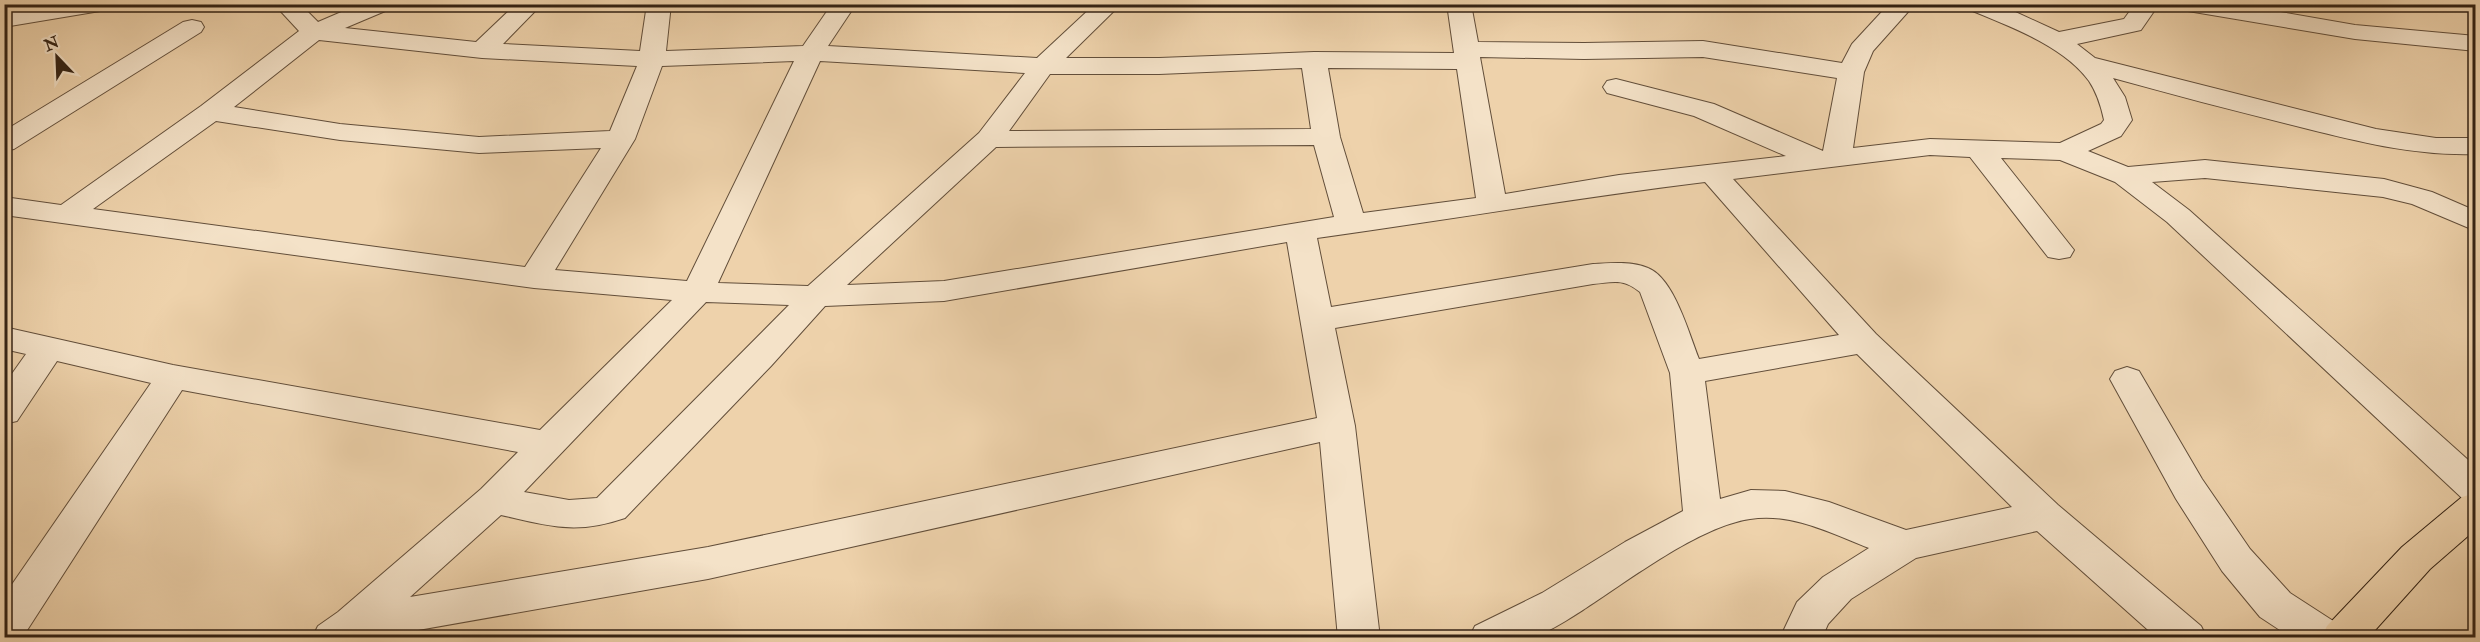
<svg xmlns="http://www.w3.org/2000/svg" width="2480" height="642" font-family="'IM FELL Double Pica',serif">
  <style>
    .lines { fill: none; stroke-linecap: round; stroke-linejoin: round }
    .minor-casing { stroke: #624e3a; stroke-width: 2 }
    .highway-casing { stroke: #332214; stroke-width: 2 }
    .minor { fill: #f4e2c8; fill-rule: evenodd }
    .highway { fill: #eed2ab; fill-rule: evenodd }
  </style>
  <rect width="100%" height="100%" fill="#eed2ab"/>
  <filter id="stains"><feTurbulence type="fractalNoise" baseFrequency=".00333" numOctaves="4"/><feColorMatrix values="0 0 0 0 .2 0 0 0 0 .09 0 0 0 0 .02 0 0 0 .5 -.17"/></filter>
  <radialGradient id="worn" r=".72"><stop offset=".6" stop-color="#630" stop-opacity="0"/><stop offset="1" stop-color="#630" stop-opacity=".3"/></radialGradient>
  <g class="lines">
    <g class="minor-casing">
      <path id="minor" d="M54 4H112L108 9 100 11 4 27V13Z
        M274 4H300L318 22 360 4H394L390 9 345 28 476 42 516 4H542L503 44 640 51 647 4H671L666 51 803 46 832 4H856L828 46 1037 58 1095 4H1121L1066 58H1159L1314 52 1454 53 1447 4H1471L1478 42 1584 43 1703 41 1842 63 1852 44 1889 4H1915L1873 51 1864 72 1853 148 1930 139 2060 143 2101 124 2104 120C2101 106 2097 93 2089 81 2063 45 2008 26 1968 9L1964 4H1998L2059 32 2124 19 2135 4H2159L2141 30 2077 44 2095 58 2376 129 2436 138H2476V154C2418 156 2364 143 2308 129 2243 113 2178 96 2113 78L2125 97 2132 120 2121 136 2088 151 2128 167 2205 160 2384 179 2432 192 2476 211V231L2412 204 2383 197 2205 178 2152 182 2189 210 2476 467V503L2463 499 2167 222 2115 182 2060 160 2001 158 2074 250 2070 257 2059 259 2048 257 1970 157 1930 155 1733 179 1876 334 2058 505 2201 626 2207 638H2157L2037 531 1916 558 1851 599 1828 624 1822 638H1780L1797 602 1823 577 1869 548C1833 534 1791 512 1750 519 1700 526 1629 580 1586 608 1572 617 1545 635 1529 638 1510 641 1488 638 1469 638L1475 626 1542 593 1625 542 1683 511 1670 373 1640 292C1623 278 1613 282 1593 284L1335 328 1355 426 1380 638H1338L1320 442 708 579 373 638H312L318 626 338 612 481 489 518 452 182 390 24 635 4 638V596L151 383 57 361 17 421 4 424V385L26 354 4 349V327L173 365 540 430 672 300 534 288 4 215V197L61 205 201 106 299 31ZM319 40 482 58 637 66 610 131 479 137 340 124 234 107ZM1480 57 1584 59 1703 57 1837 78 1823 151 1714 104 1616 79 1607 81 1603 87 1607 93 1694 116 1786 156 1619 175 1505 194ZM794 61 687 281 555 270 635 139 662 66ZM820 61 1025 73 979 133 808 286 718 283ZM1302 68 1311 129 1009 131 1050 74H1159ZM1328 68 1457 69 1476 198 1363 213 1340 137ZM216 121 340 140 479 153 601 148 525 267 93 209ZM1314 145 1334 217 944 281 847 285 996 147ZM1705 182 1839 335 1699 359C1689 334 1674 278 1648 268 1631 261 1611 263 1593 264L1331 307 1317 238C1446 220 1575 198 1705 182ZM1287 242 1317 418 708 547 410 597 501 515C549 526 576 535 625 518L771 366 825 306 944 301ZM706 302 789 305 597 498 569 500 524 492ZM1857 354 2012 507 1906 530 1829 502 1785 491 1751 490 1720 499 1705 381Z
        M2176 4H2234L2355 25 2476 36V51L2355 39 2188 11 2180 9Z
        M192 20 201 22 204 27 201 32 14 149 4 151V131L183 22Z
        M2127 367 2139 371 2202 479 2250 549 2290 593 2341 626 2347 638H2292L2260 617 2222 571 2176 499 2110 379 2115 371Z"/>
    </g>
    <g class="highway-casing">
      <path id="highway" d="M2476 493V529L2430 569 2368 638H2321L2327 626 2402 547 2462 497Z"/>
    </g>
    <use href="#minor" class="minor"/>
    <use href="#highway" class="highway"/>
  </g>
  <rect width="2480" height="642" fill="none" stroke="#eed2ab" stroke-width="24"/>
  <rect x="6" y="6" width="2468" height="630" fill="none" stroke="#332214" stroke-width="3"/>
  <rect x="12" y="12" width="2456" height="618" fill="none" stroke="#332214" stroke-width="1.5"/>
  <g transform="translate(57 57) rotate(337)" stroke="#f4e2c8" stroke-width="4.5" paint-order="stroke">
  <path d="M0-4.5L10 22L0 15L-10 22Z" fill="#332214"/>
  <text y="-9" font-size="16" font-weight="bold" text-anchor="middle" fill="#332214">N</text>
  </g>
  <rect width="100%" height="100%" filter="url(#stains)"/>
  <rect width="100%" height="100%" fill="url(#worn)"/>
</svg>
